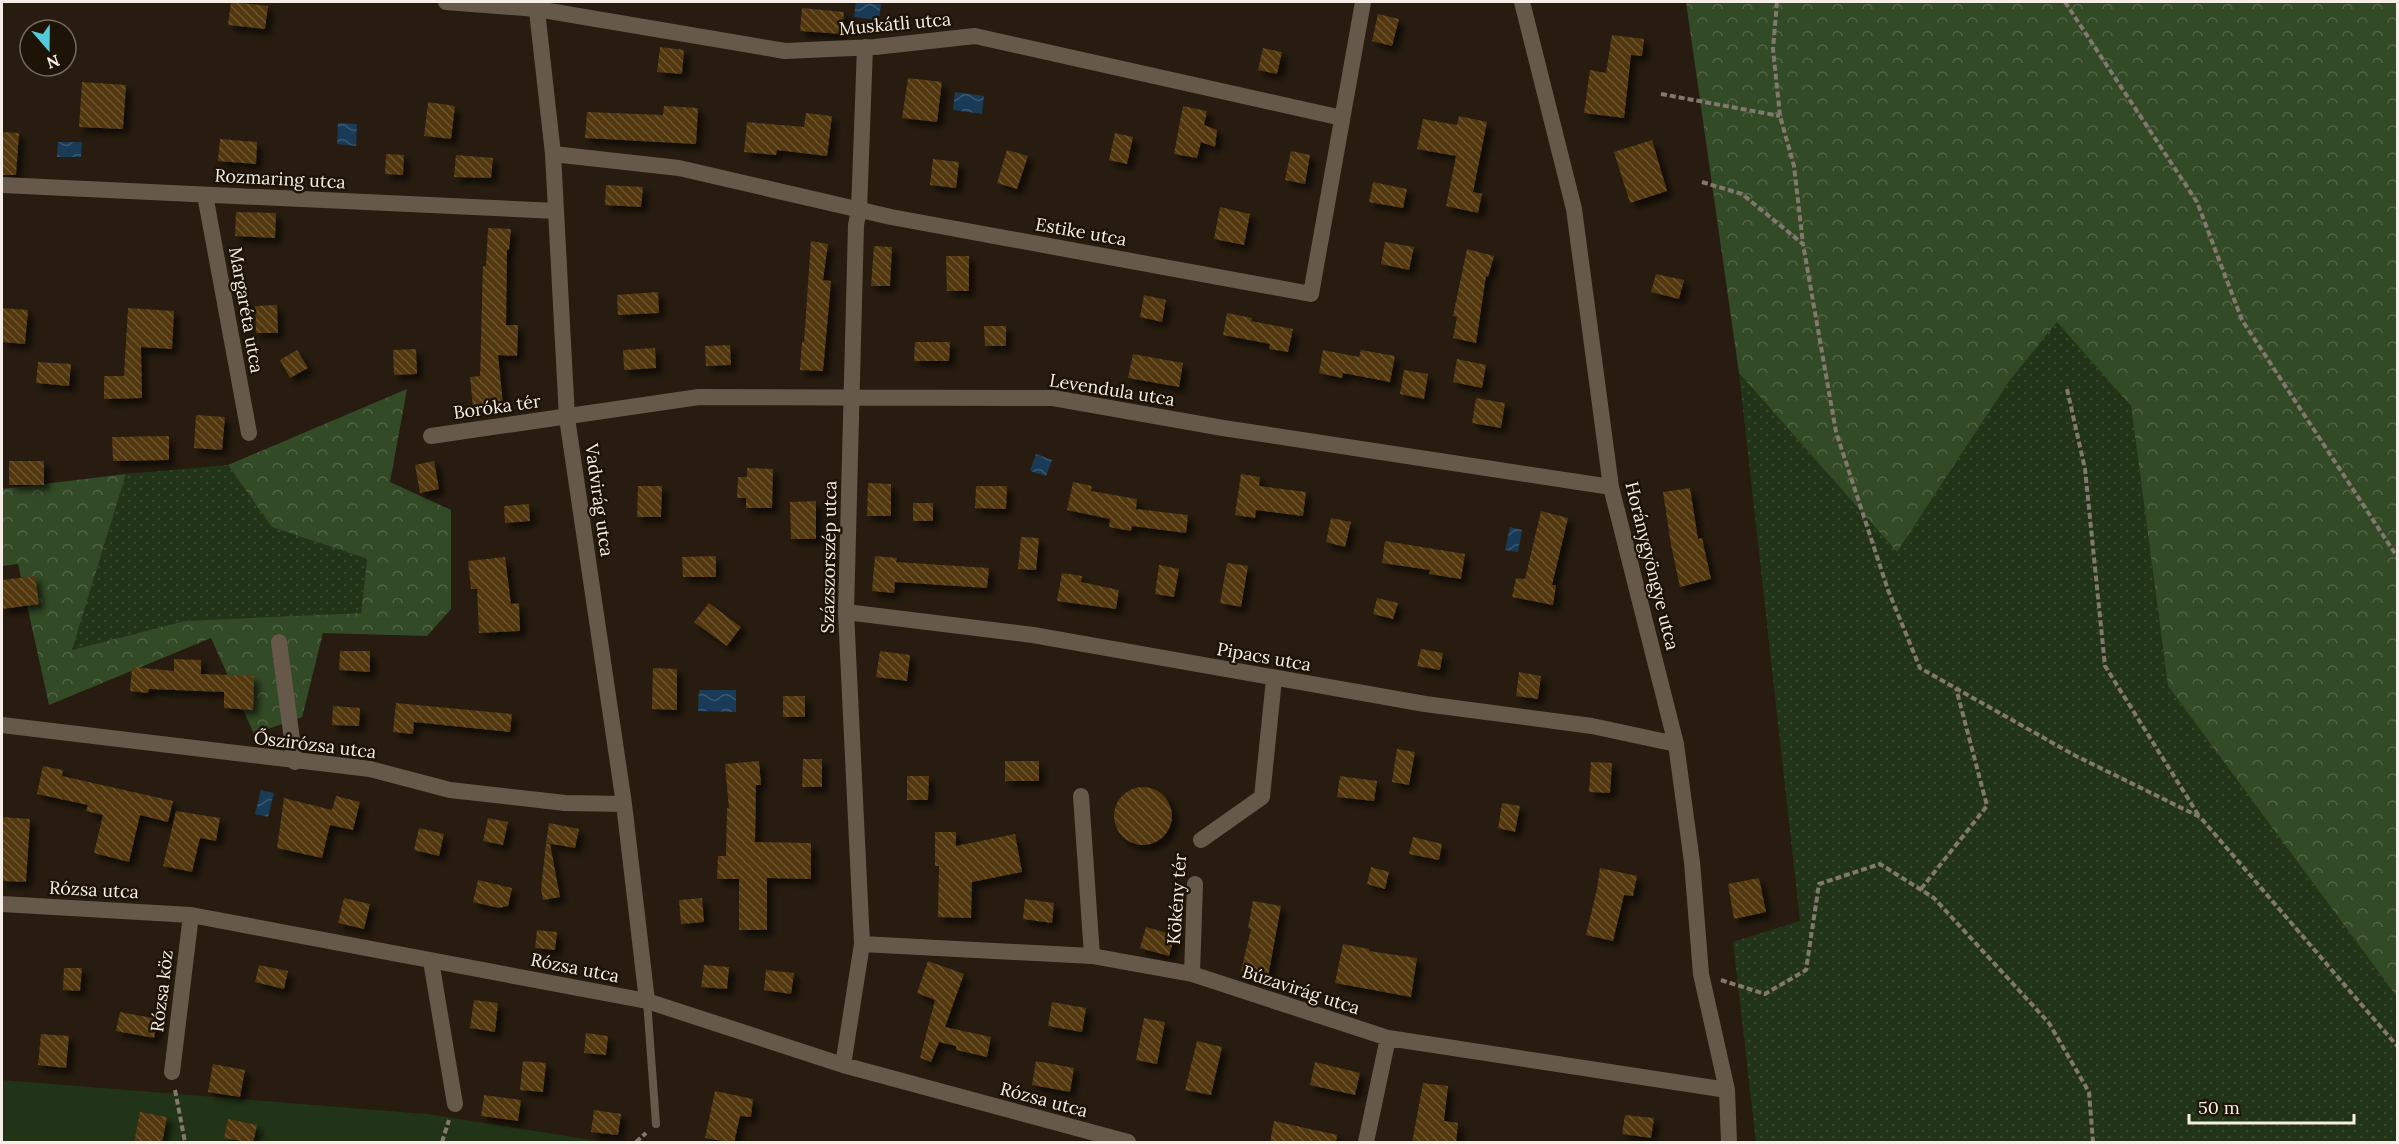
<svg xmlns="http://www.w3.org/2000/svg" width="2399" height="1144" font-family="Lora,serif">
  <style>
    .grass { fill: url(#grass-dots) }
    .forest { fill: url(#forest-crowns) }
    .park { fill: #223417 }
    .water { fill: url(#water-waves) }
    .building { fill: url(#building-back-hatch); filter: url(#shadow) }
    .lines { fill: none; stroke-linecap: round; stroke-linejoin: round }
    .path { stroke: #82786d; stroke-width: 4; stroke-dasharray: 6 3; stroke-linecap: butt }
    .service { stroke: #66594a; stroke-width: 8 }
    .minor { stroke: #66594a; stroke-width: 16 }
    .labels { text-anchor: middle; stroke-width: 5; stroke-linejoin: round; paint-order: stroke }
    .street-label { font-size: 18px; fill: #f6eee6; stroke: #1d1306 }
  </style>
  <defs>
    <pattern id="grass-dots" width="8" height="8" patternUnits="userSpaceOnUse" patternTransform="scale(1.5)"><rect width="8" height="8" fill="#223417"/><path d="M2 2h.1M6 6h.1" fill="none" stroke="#38482e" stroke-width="1.8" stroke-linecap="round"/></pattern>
    <pattern id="forest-crowns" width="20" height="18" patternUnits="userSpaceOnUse" patternTransform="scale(1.5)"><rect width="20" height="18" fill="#334a26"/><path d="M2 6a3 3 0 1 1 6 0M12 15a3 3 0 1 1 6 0" fill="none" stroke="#516446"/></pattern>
    <pattern id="water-waves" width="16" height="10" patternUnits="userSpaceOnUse" patternTransform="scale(1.5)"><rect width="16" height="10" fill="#193b58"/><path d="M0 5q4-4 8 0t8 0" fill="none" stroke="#3b5870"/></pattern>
    <pattern id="building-back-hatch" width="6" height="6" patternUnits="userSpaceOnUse" patternTransform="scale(1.5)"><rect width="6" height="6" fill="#523711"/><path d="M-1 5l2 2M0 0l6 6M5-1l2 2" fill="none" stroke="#6c5434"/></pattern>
    <filter id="shadow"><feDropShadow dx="5.5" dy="5.5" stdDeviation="3" flood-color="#0009"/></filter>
  </defs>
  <rect width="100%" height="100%" fill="#271c0f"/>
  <path class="grass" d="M2057 321 2131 406 2168 686 2397 997V1142H1756L1733 942 1800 921 1739 373 1897 552 2010 380Z
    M228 465 272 527 367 559 361 613 185 621 72 650 126 474Z"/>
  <path class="forest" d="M1686 2H2397V997L2168 686 2131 406 2057 322 2010 380 1897 552 1739 373Z
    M407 389 390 482 451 510V609L427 636 323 633 302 717 254 734 211 638 49 705 18 564 2 566V489L126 474 72 650 185 621 361 613 367 559 272 527 228 465Z"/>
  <path class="park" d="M2 1080 427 1114 605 1142H2Z"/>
  <path class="water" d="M856 2 881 4 879 20 854 17Z
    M955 92 984 96 982 114 953 110Z
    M338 123 357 124 356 146 337 144Z
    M58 142H82L81 157H57Z
    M1036 454 1052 460 1046 476 1030 471Z
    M1510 527 1522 530 1518 552 1505 550Z
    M699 690H736V712L698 711Z
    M261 790 274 793 268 817 255 814Z"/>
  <path class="building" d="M231 2 268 6 265 29 228 25Z
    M802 8 844 12 842 34 800 31Z
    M1378 14 1399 19 1392 46 1372 41Z
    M1612 35 1644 39 1642 56 1631 55 1624 118 1584 113 1590 70 1606 73Z
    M660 47 684 50 682 74 657 72Z
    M1263 48 1282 52 1277 74 1258 70Z
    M908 78 942 82 937 122 902 118Z
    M82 82 126 85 123 129 79 127Z
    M428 102 455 106 451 139 424 136Z
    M664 106 698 108 696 144 585 138 587 112 663 115Z
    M1183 106 1207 111 1204 125 1217 130 1215 147 1201 142 1197 158 1174 154Z
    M806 113 832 116 827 156 777 150 776 155 744 152 747 122 804 127Z
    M1459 116 1487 122 1473 192 1482 194 1478 213 1446 206 1456 156 1417 149 1423 119 1457 125Z
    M2 132 19 133 16 175H2Z
    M1115 133 1133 137 1127 164 1109 160Z
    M220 139 257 142 256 164 218 161Z
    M1652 140 1667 191 1630 203 1614 152Z
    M1007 150 1028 156 1017 189 997 183Z
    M1291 151 1310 155 1305 184 1285 180Z
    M386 154 404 155 403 175 385 174Z
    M456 155 493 158 491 178 454 177Z
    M933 159 959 162 956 188 930 185Z
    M1373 182 1407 189 1403 208 1369 202Z
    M606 185 643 187 641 207 605 205Z
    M1220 207 1250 214 1244 245 1214 239Z
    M236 212 276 213 275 238 235 236Z
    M488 228 511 229 509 250H507L506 325H518L517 356 498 355 503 404 473 407 470 377 480 376 483 266H486Z
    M811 241 828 244 823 280 831 281 823 371 800 370 802 342H804Z
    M1385 242 1414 247 1409 270 1381 264Z
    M874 246 892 247 890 286H871Z
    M1467 249 1494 256 1488 277 1486 276 1476 343 1453 338 1457 317 1453 316Z
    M946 256H969V291H947Z
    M1656 274 1684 280 1679 299 1651 292Z
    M658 292 659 313 618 315 617 295Z
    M1144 295 1166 300 1162 322 1140 317Z
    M277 305 278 333H256L255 306Z
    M2 308 28 310 25 344 2 342Z
    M128 308 174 311 172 349 141 347 142 398 104 399V376H124Z
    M1227 313 1252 318 1251 321 1293 329 1288 352 1269 349 1270 344 1223 335Z
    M984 326H1006V346H985Z
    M915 342H950L949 361H914Z
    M730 345 731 365 706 366 705 346Z
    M655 348 656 368 624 370 623 350Z
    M416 349 417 374 394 375 393 350Z
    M297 350 308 368 290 378 280 360Z
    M1323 350 1359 357 1361 350 1395 356 1390 382 1343 373 1342 378 1319 373Z
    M1133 354 1183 363 1179 387 1128 378Z
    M1457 359 1486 365 1482 388 1453 382Z
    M38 362 71 364 69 386 36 383Z
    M1404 370 1428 374 1424 399 1400 394Z
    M1476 398 1505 403 1501 428 1472 423Z
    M196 415 225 417 222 450 194 448Z
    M169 436V460L113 461 112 437Z
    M9 461H44V485H9Z
    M434 461 439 489 420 493 415 465Z
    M747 468 773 469 772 508H746V498H737L738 477H747Z
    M1241 474 1260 477 1259 486 1306 492 1303 516 1256 510 1255 518 1235 515Z
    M1073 482 1092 486 1091 491 1137 499 1136 509 1188 515 1186 533 1132 526 1131 531 1109 527 1110 519 1067 510Z
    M868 483 891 484V516H867Z
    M638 486H662L661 517H637Z
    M976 486H1007L1006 509 975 508Z
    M1690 488 1698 539 1702 538 1711 579 1680 587 1671 545 1663 492Z
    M816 501V539H791L790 502Z
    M913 503H933V521H913Z
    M529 504 530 521 505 523 504 506Z
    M1541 511 1568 518 1552 585H1556L1553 605 1512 597 1516 578 1525 579Z
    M1331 518 1351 522 1345 547 1326 542Z
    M1021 537 1039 538 1036 570 1018 569Z
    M1385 541 1465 554 1461 579 1429 574 1430 570 1382 563Z
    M716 556V577H683L682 557Z
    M875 556 897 558 896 562 989 568 987 588 895 582 894 593 872 591Z
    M505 557 511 604 519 603 520 631 479 633 477 589H471L468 561Z
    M1227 563 1248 566 1241 607 1220 603Z
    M1159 565 1179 569 1174 597 1155 594Z
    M1062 573 1082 576 1081 582 1119 590 1116 609 1057 601Z
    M35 576 39 604 2 609V580Z
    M1377 598 1398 603 1393 619 1373 614Z
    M709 603 741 627 727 646 694 622Z
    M1421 649 1443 653 1440 670 1417 666Z
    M340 651H370V672L339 670Z
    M880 651 910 655 907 681 876 677Z
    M174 659 201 660V674L254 676 253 710 224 708V692L149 689 148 693 130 691 132 667 174 671Z
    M653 668 677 669V710L652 709Z
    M1519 672 1541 676 1538 699 1516 696Z
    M783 696H805V717H783Z
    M396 703 512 714 510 732 414 722 413 734 393 732Z
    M333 706 360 708 359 726 332 725Z
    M1397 749 1415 752 1409 785 1392 782Z
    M803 759H822V787H802Z
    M759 761 761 785H756L755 842 811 843V879L767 878V930H739V879H717L718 856H726L727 808 729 809 725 764Z
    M1005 761H1039V781H1005Z
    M1591 762 1612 763 1610 793 1589 792Z
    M43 766 63 770 62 776 173 801 168 822 140 815 129 862 94 853 103 815 86 811 88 805 37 794Z
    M907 776H929L928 800H907Z
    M1340 776 1377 781 1374 801 1337 797Z
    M1114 816a29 29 0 1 1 58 0a29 29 0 1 1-58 0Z
    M336 796 360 802 353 830 330 825 322 858 277 848 284 798 332 810Z
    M1502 803 1520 806 1515 832 1498 828Z
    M176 811 220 818 216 841 200 838 192 872 163 866Z
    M2 817 30 819 26 882 2 881Z
    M488 818 508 822 503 845 483 841Z
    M549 823 579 829 575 848 546 843Z
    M419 828 444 834 439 856 414 850Z
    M935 832H956V846L1015 834 1022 872 972 882 971 918 938 917 939 866H935Z
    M1413 837 1442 844 1439 860 1409 854Z
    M546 844H550L560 897 543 900 541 889Z
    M1371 867 1389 872 1385 889 1367 884Z
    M1600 868 1637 876 1633 896 1624 895 1613 941 1586 935 1597 889Z
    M1759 878 1766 912 1734 919 1728 884Z
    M478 880 512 888 508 906 499 908 473 902Z
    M344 898 370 904 364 929 338 923Z
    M702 898 704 922 681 924 679 900Z
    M1025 899 1054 903 1052 923 1023 919Z
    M1253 901 1281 906 1268 977 1241 971 1251 929 1248 928Z
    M1146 927 1175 935 1169 956 1140 948Z
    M537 930 557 932 555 950 535 948Z
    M1343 944 1369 949V951L1417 958 1411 997 1335 983Z
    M928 961 964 974 945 1027 991 1037 987 1057 956 1050V1046L939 1042 931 1062 920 1058 935 1000 917 993Z
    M259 965 288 971 284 989 255 982Z
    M704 965 729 967 727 989 701 987Z
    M64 968H82L80 991 63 990Z
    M766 970 794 973 791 994 764 990Z
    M474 1000 498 1003 495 1032 470 1028Z
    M1052 1002 1086 1008 1082 1032 1048 1026Z
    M120 1012 158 1019 154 1038 116 1031Z
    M1144 1018 1165 1022 1157 1064 1136 1060Z
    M586 1033 608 1036 606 1055 584 1053Z
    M41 1034 69 1036 66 1068 38 1065Z
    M1197 1041 1222 1047 1211 1095 1185 1090Z
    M523 1061 546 1063 543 1092 520 1090Z
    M1036 1061 1074 1068 1070 1092 1032 1085Z
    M1315 1062 1360 1073 1355 1095 1310 1085Z
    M213 1064 245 1070 240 1097 208 1092Z
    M1423 1083 1448 1086 1444 1121 1458 1123 1456 1143H1412Z
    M715 1091 753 1099 751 1117 740 1116 734 1143 705 1138Z
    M484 1095 521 1100 518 1121 481 1116Z
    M594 1110 621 1114 618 1135 591 1132Z
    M140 1112 167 1117 162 1143H134Z
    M1625 1115 1654 1118 1651 1138 1622 1134Z
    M228 1119 257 1125 253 1143 224 1138Z
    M1274 1121 1337 1135 1336 1143H1270Z"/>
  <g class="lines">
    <path class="path" d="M1777 2 1773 49 1780 116 1794 166 1803 244
      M2065 2 2197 202 2242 320 2398 558
      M1661 94 1780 116
      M1702 182 1742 194 1803 244 1836 432 1888 590 1920 668 2074 755 2200 817 2398 1047
      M2067 389 2085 469 2105 666 2199 816
      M1921 889 1987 806 1956 688
      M1721 980 1765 994 1806 970 1819 884 1880 864 1934 898 2049 1023 2089 1092 2093 1142
      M175 1090 185 1142
      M442 1142 449 1120
      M636 1142 646 1133"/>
    <path class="service" d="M647 1001 656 1124"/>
    <path class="minor" d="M446 2 537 9 785 51 875 47 975 36 1342 118
      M536 2 553 154 567 418 624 804 647 1001
      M1522 2 1574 209 1611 487 1676 744 1692 862 1701 974 1727 1090 1729 1142
      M553 154 679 168 891 217 1311 294 1363 2
      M2 185 556 211
      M205 195 249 433
      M431 436 699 397 1053 398 1223 428 1611 487
      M846 612 1033 635 1425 704 1592 726 1676 744
      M279 642 295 762
      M2 725 370 769 450 790 565 803 624 804
      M1081 796 1092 956
      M1201 840 1262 797 1274 679
      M2 904 191 915 647 1001 843 1065 1128 1142
      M862 944 1092 956 1192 974 1388 1038 1727 1090
      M431 961 455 1104
      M1192 974 1195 884
      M843 1065 862 944 846 612 856 225 859 210 865 47
      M172 1072 191 915
      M1366 1142 1388 1038"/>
  </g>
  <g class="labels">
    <g class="street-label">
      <text transform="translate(895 24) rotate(-5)" y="6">Muskátli utca</text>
      <text transform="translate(280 179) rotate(3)" y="6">Rozmaring utca</text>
      <text transform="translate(1081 232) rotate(10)" y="6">Estike utca</text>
      <text transform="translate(246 310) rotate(80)" y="6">Margaréta utca</text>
      <text transform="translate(1112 390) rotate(9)" y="6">Levendula utca</text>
      <text transform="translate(497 407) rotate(-8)" y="6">Boróka tér</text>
      <text transform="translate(599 500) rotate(82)" y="6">Vadvirág utca</text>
      <text transform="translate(829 557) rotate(-89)" y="6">Százszorszép utca</text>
      <text transform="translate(1652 566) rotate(76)" y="6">Horánygyöngye utca</text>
      <text transform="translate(1264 657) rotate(10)" y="6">Pipacs utca</text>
      <text transform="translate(315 745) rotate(7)" y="6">Őszirózsa utca</text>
      <text transform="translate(94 890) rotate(3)" y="6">Rózsa utca</text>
      <text transform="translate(1177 899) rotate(-86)" y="6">Kökény tér</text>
      <text transform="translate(575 968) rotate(11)" y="6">Rózsa utca</text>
      <text transform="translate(1301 990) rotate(18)" y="6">Búzavirág utca</text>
      <text transform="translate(162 991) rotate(-83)" y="6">Rózsa köz</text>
      <text transform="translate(1044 1100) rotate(15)" y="6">Rózsa utca</text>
    </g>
  </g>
  <rect width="2399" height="1144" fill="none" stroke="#f6eee6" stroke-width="6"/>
  <g transform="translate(48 48) rotate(160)"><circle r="28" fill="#1d1306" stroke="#746b60" stroke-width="1.5"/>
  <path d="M0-4.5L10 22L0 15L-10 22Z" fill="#52cbd8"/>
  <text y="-9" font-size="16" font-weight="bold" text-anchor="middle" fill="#f6eee6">N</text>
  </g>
  <path d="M2189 1114v9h165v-9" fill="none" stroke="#f6eee6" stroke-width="3"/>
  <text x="2198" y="1114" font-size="18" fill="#f6eee6" stroke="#1d1306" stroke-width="4.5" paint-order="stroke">50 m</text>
</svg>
